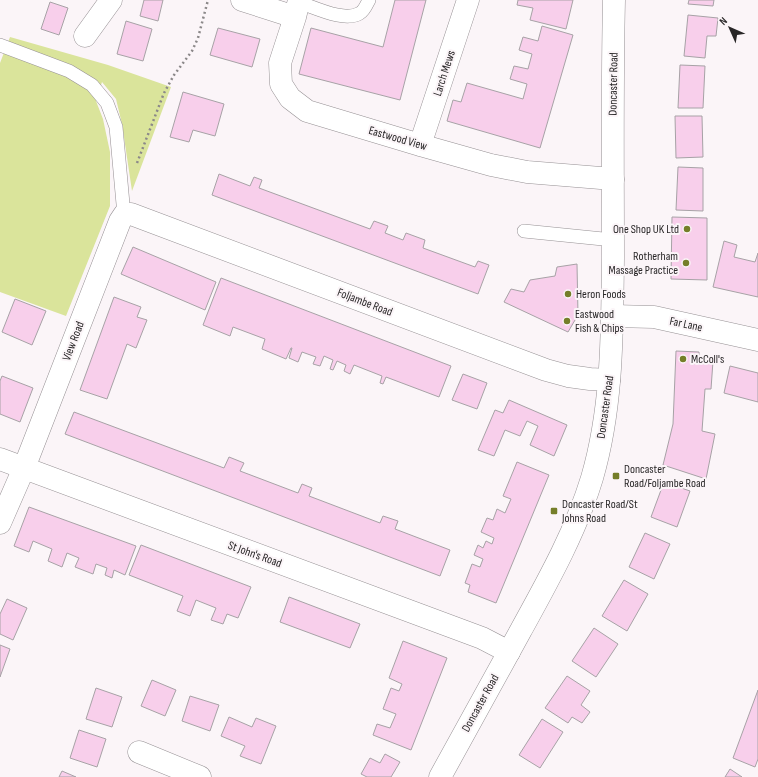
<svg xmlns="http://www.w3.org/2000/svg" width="758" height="777" font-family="'Sofia Sans Condensed',sans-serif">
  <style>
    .green { fill: #dae49b }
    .building { fill: #f8cfeb; stroke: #a7a2a6 }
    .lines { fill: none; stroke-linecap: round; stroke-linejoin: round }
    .service-casing { stroke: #969194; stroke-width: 14 }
    .minor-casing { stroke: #969194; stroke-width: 23 }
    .tertiary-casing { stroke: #969194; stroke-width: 23 }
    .path { stroke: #8b8889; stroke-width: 2.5; stroke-dasharray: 2 3; stroke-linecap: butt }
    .service { stroke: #fff; stroke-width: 13 }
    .minor { stroke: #fff; stroke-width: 22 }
    .tertiary { stroke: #fff; stroke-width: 22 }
    .poi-dot { fill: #757e29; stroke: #fbf5f8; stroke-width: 1.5 }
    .labels { text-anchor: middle; stroke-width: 4; stroke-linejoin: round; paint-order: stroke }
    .street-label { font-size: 12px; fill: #282627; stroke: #fbf5f8 }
    .poi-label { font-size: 12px; fill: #282627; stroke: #fbf5f8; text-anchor: start }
  </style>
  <rect width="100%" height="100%" fill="#fbf5f8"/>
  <path class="green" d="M10 37 108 65 171 87 132 191 122 124 116 99 102 82 96 101 103 119 110 152V206L66 316 0 292V63Z"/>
  <path class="building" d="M144 0H163L158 21 140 16Z
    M395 0H426L400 100 299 74 311 28 383 47Z
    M518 0H573L566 29 530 20 533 8 517 5Z
    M689 0H714L713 6 688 4Z
    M50 2 68 8 59 35 41 29Z
    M688 15 718 18 716 36H707L705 58 684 56Z
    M126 21 152 29 143 61 117 54Z
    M542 26 573 35 540 148 447 121 453 100 461 102 467 83 523 99 527 84 510 79 514 66 528 69 532 54 519 50 523 37 538 41Z
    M218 28 260 39 252 67 210 55Z
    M680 65 705 66 703 108H678Z
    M183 92 224 104 215 136 193 130 189 142 170 137Z
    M675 116H702L703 157 676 158Z
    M678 167 703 168V211L676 210Z
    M219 174 250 186 254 177 262 180 259 188 370 229 374 221 388 226 385 233 403 240 406 233 425 240 423 248 475 267 478 261 489 265 478 294 212 195Z
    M672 217 707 218V280L671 279Z
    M724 241 737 245 734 257 755 262 758 253V297L713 287Z
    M133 247 216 282 205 310 121 274Z
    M577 264 578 315 568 332 504 302 511 289 524 292 530 280 555 276 557 267Z
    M221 278 451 366 439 397 386 377 383 384 380 383 382 376 354 365 350 374 344 371 346 365 337 361 333 370 330 369 333 360 324 356 320 366 313 364 316 357 302 352 298 362 289 358 292 348H291L286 359 262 349 265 339 233 327 230 336 203 325Z
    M114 297 141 307 137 317 147 320 136 348 127 344 107 399 80 390Z
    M15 299 46 311 32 345 2 332Z
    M676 351 699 352V361H713L711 389H705L702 431 715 434 706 479 663 465 673 424Z
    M730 366 758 373V402L724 393Z
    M463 374 487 383 477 409 452 400Z
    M2 376 33 388 20 422 0 414V381Z
    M509 400 567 425 554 456 530 445 538 426 527 421 520 436 505 430 494 456 478 450 495 410 503 413Z
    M74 412 224 468 229 457 244 463 240 471 298 493 302 484 312 488 309 496 380 523 383 516 398 521 395 529 450 550 440 576 65 434Z
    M517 462 549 475 496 603 468 592 470 585 465 583 472 564 480 567 483 559 474 555 478 545 483 548 486 541 492 544 494 538 481 532 487 518 493 520 497 509 505 513 511 499 503 496Z
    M664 482 690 491 677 527 651 517Z
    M29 507 136 546 125 575 114 570 112 578 105 575 107 568 96 564 93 574 75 567 79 558 67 553 62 567 48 561 52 549 33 541 29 552 14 546Z
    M645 533 670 544 654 579 629 567Z
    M141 545 251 587 238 618 227 614 223 624 211 620 216 608 196 600 190 616 177 611 183 596 129 575Z
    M624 580 648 594 627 631 602 616Z
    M289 597 360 624 350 648 280 622Z
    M7 599 27 608 13 640 0 634V614Z
    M594 628 618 644 596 677 572 661Z
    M403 641 447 658 411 750 373 735 377 724 390 728 396 714 383 709 391 688 399 691 402 684 389 678Z
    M0 645 10 649 0 677Z
    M567 676 590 691 581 705 590 712 582 723 572 717 568 723 545 708Z
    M152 680 176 690 165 716 141 706Z
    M96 688 122 697 112 727 86 719Z
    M758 690V759L755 767 733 758Z
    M190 696 219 705 210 731 182 721Z
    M229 717 252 727 256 718 276 726 261 764 240 756 245 746 221 736Z
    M542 719 563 732 540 768 519 755Z
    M79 730 106 739 97 767 70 758Z
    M385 754 400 762 391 777H367L361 774 370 758 380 763Z
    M730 769 742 777H725Z
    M62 771 76 777H59Z"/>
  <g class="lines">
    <g class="service-casing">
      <path id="service" d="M298 2C314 7 345 23 360 13 364 11 367 4 369 0
        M0 45 69 71 92 85 107 103 116 127 124 215
        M524 231 613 240"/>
    </g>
    <g class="minor-casing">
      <path id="minor" d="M242 0 295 17
        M299 0 295 17 280 63 281 84 290 98 307 111 420 145 491 165 527 172 613 179
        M85 36 111 0
        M420 145 468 0
        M613 316 654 317 758 340
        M0 459 482 638 509 652
        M0 523 24 468 120 221 124 215 131 214 546 370 568 376 590 379 609 380
        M139 752 200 777"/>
    </g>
    <g class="tertiary-casing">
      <path id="tertiary" d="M440 777C467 728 494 679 521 630 548 581 576 531 592 478 613 406 612 332 613 258 613 172 612 86 614 0"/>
    </g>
    <path class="path" d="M137 163 164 93 174 75 192 51 198 38 208 0"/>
    <use href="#service" class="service"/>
    <use href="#minor" class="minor"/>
    <use href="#tertiary" class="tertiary"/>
  </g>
  <g class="poi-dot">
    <circle cx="687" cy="229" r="4"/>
    <circle cx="686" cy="263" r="4"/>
    <circle cx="568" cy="294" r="4"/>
    <circle cx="567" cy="321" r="4"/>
    <circle cx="683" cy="359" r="4"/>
    <rect x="612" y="472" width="8" height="8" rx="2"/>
    <rect x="550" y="507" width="8" height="8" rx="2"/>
  </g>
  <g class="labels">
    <g class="street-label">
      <text transform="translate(444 73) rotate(-72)" y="4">Larch Mews</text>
      <text transform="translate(613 84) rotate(-89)" y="4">Doncaster Road</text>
      <text transform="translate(398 138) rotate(16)" y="4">Eastwood View</text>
      <text transform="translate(365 302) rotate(21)" y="4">Foljambe Road</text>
      <text transform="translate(686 324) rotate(12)" y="4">Far Lane</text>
      <text transform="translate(73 341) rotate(-69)" y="4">View Road</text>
      <text transform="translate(605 407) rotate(-82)" y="4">Doncaster Road</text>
      <text transform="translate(255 554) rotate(20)" y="4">St John's Road</text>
      <text transform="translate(480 703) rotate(-61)" y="4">Doncaster Road</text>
    </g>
    <g class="poi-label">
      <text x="679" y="233" text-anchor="end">One Shop UK Ltd</text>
      <text x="678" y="260" text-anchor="end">Rotherham<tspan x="678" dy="14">Massage Practice</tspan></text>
      <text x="576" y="298">Heron Foods</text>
      <text x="575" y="318">Eastwood<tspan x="575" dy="14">Fish &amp; Chips</tspan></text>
      <text x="691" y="363">McColl's</text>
      <text x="624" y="473">Doncaster<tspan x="624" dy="14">Road/Foljambe Road</tspan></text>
      <text x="562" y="508">Doncaster Road/St<tspan x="562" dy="14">Johns Road</tspan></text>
    </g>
  </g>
  <g transform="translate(730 28) rotate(315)" stroke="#fbf5f8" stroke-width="3" paint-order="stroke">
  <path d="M0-3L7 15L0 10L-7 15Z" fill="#282627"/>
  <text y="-6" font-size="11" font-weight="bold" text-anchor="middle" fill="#282627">N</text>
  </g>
</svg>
